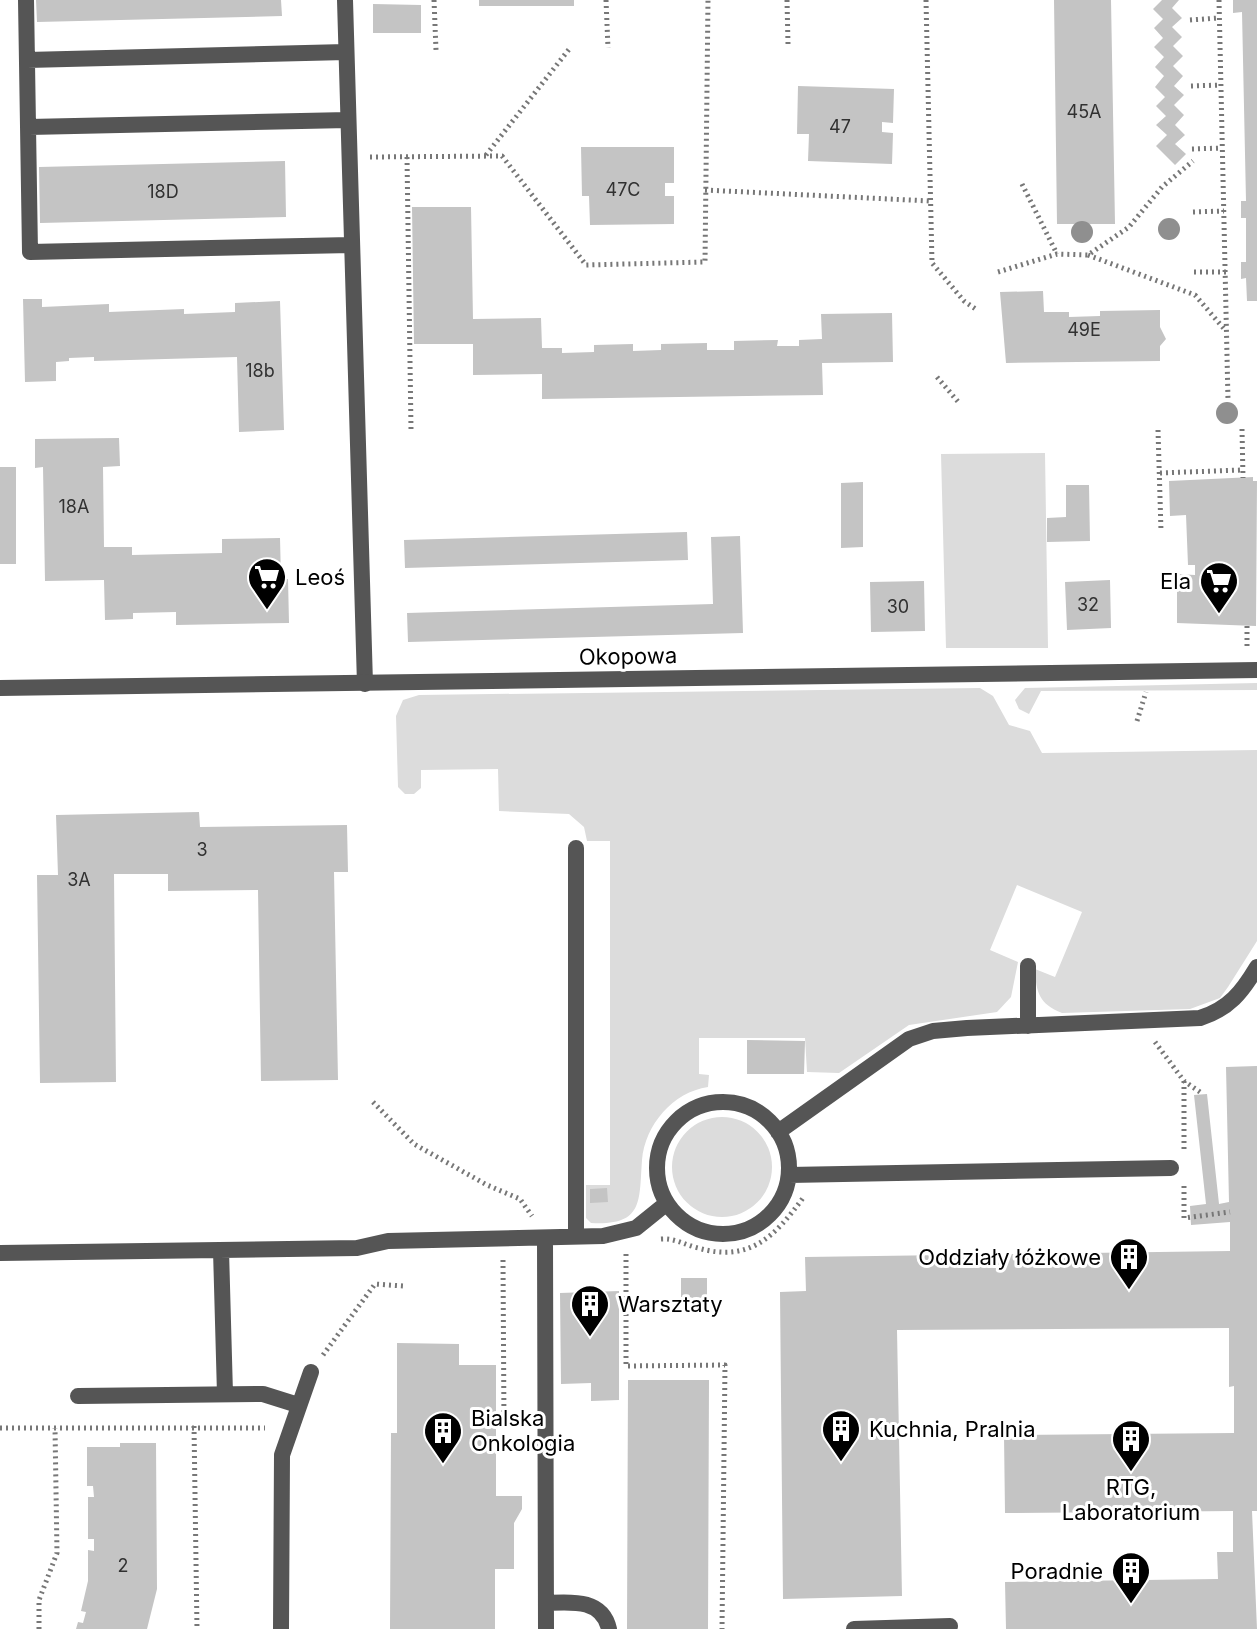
<svg xmlns="http://www.w3.org/2000/svg" width="1257" height="1629" font-family="Inter,sans-serif">
  <style>
    .green { fill: #dcdcdc }
    .building { fill: #c4c4c4 }
    .lines { fill: none; stroke-linecap: round; stroke-linejoin: round }
    .path { stroke: #777; stroke-width: 5; stroke-dasharray: 2 4; stroke-linecap: butt }
    .service { stroke: #555; stroke-width: 16 }
    .tertiary { stroke: #555; stroke-width: 16 }
    .tree { fill: #8f8f8f }
    .labels { text-anchor: middle; stroke-width: 6; stroke-linejoin: round; paint-order: stroke }
    .number-label { font-size: 18px; fill: #313131 }
    .poi-label { font-size: 22px; fill: #000; stroke: #fff; text-anchor: start }
    .street-label { font-size: 22px; fill: #000; stroke: #fff }
  </style>
  <rect width="100%" height="100%" fill="#fff"/>
  <path class="green" d="M1045 453 1048 648H946L941 454Z
    M1257 683V690L1041 691 1029 714 1019 709 1015 700 1025 688Z
    M980 688 993 696 1009 725 1030 731 1042 753 1257 750V941L1228 987 1220 998 1190 1009 1062 1013C1039 1004 1036 992 1035 969L1055 977 1082 912 1017 885 990 950 1018 962 1011 997 997 1012 909 1025 839 1073 807 1072 805 1038H699V1074L709 1075 708 1087C673 1092 645 1125 642 1160 639 1201 644 1226 591 1223L586 1218V1185H610V841H587L584 827 569 814 499 811 498 769 421 770V788L414 794H405L398 787 396 716 403 700 419 695Z
    M672 1167a50 50 0 1 1 100 0a50 50 0 1 1-100 0Z"/>
  <path class="building" d="M36 0H281L282 16 37 22Z
    M479 0H574V6H479Z
    M1054 0H1111L1115 224H1057Z
    M1162 0H1179L1172 8 1182 18 1172 27 1182 37 1173 46 1183 56 1173 66 1183 76 1174 86 1184 95 1174 105 1184 115 1175 125 1185 135 1175 144 1186 154 1175 165 1156 146 1167 135 1156 125 1166 116 1156 106 1165 97 1155 87 1164 76 1155 67 1164 57 1154 47 1163 38 1154 28 1163 19 1153 9Z
    M1233 0H1257V301H1247L1246 278 1241 279V262H1246V218H1241V201H1246L1242 12 1233 13Z
    M373 4 421 5V33H373Z
    M798 86 894 89 893 123 882 122V132L893 133 892 164 808 161 809 134H797Z
    M581 147H674V183H665V196H674V224L590 225 589 196H582Z
    M285 161 286 217 40 223 39 167Z
    M412 207H471L473 319 541 318 542 348H562V353L594 352V345L633 344V351L661 350V344L707 343V350H734V341L778 340 777 346H799V340L822 339 821 314 892 313 893 362 822 363 823 395 542 399V374L473 375V344H414Z
    M1043 291 1044 312H1069V317L1100 316V311L1160 310V327L1166 339 1160 346V361L1006 363 1000 292Z
    M23 299H42V307L109 304V312L184 309V314L235 312V303L280 301 284 430 239 432 237 357 94 361V357L69 358V361L56 362V381L25 382Z
    M119 438 120 466 103 467 104 547H132V555L222 553V539L280 538 281 579H288L289 623 176 625V612L133 613V619L105 620 104 580 45 581 43 467 35 468V439Z
    M0 467H16V564H0Z
    M1253 477V481H1257L1256 626 1177 623V574L1195 575V565H1188L1186 515 1170 516 1169 481Z
    M863 482V547L841 548V483Z
    M1066 485H1089L1090 541 1047 542V518L1066 517Z
    M687 532 688 560 405 568 404 540Z
    M740 536 743 633 408 642 407 613 713 604 711 537Z
    M1110 580 1111 628 1067 630 1065 582Z
    M924 581 925 631 871 632 870 582Z
    M199 812 200 827 347 825 348 872H334L338 1080 261 1081 258 890 168 891V874H114L116 1082 40 1083 37 875H58L56 815Z
    M747 1040 805 1041 804 1074H747Z
    M1257 1066V1511H1252L1257 1629H1006L1005 1582 1218 1579 1217 1552H1233V1511L1005 1513 1004 1435 1234 1433V1386L1229 1387V1328L897 1330 902 1596 783 1599 780 1292 806 1291 805 1257 1230 1251V1222L1191 1225 1190 1206 1206 1204 1194 1095 1207 1094 1219 1204 1229 1202 1226 1067Z
    M607 1188 608 1202 590 1203V1189Z
    M681 1278H707V1304H681Z
    M619 1291V1400L591 1401V1383L561 1384 560 1293Z
    M397 1343 459 1344V1365H496V1496H522V1509L514 1523V1569H495V1629H390L391 1433H397Z
    M628 1380H709L708 1629H627Z
    M120 1443H156L157 1589 147 1629H76L78 1622 83 1623 86 1612 81 1611 88 1581V1550L94 1551V1539H88V1497H94L93 1486H87V1447H120Z"/>
  <g class="lines">
    <path class="path" d="M434 0 436 50
      M606 0 608 48
      M787 0 788 44
      M926 0 932 263 964 301 977 310
      M1219 0 1228 400
      M1190 20 1219 18
      M1191 86 1221 85
      M1192 149 1222 148
      M486 155 570 48
      M370 157 502 156 586 265 705 262 708 0
      M407 157 411 429
      M1022 184 1057 254
      M705 190 930 201
      M1193 212 1224 211
      M1088 255 1195 295 1226 331
      M998 272 1057 254 1088 255 1129 227 1162 187 1193 161
      M1194 272H1226
      M937 377 960 404
      M1242 429 1243 478
      M1158 430 1161 531
      M1160 473 1242 470
      M1247 626V649
      M1137 721 1146 692
      M1155 1042 1184 1081 1200 1092
      M1184 1081V1152
      M373 1102 414 1144 487 1185 520 1199 532 1216
      M1184 1186V1218L1230 1212
      M661 1239C675 1238 685 1245 698 1248 750 1263 775 1236 803 1198
      M626 1254V1366L725 1365 722 1629
      M503 1260 504 1424H522
      M323 1355 375 1284 403 1286
      M194 1426 197 1629
      M0 1428H265
      M39 1629V1600L57 1553 55 1428"/>
    <path class="service" d="M26 0 30 252 351 245
      M345 0 365 684
      M27 60 346 52
      M29 127 348 120
      M576 848V1236
      M1028 966V1026
      M657 1168a66 66 0 1 1 132 0a66 66 0 1 1-132 0Z
      M778 1132 909 1039 933 1031 967 1028 1200 1018C1229 1009 1242 992 1257 967
      M789 1175 1171 1168
      M545 1239 546 1629
      M221 1250 225 1394
      M0 1253 357 1248 388 1241 603 1236 636 1228 667 1203
      M78 1396 263 1394 298 1405
      M546 1603C570 1602 602 1598 609 1629
      M281 1629 282 1455 311 1372
      M854 1629 950 1626"/>
    <path class="tertiary" d="M0 688 1257 670"/>
  </g>
  <g class="tree">
    <circle cx="1169" cy="229" r="11"/>
    <circle cx="1082" cy="232" r="11"/>
    <circle cx="1227" cy="413" r="11"/>
  </g>
  <defs>
    <g id="supermarket-pin" transform="scale(2)"><path d="M0 17L-7.5 6A9.5 9.5 0 1 1 7.5 6Z" fill="#000" stroke="#fff"/><path d="M-6-5.5h2.5l.6 2H6L4.5 2H-2.5L-4.4-4H-6ZM-1.5 3.2a1.3 1.3 0 1 0 .1 0ZM3 3.2a1.3 1.3 0 1 0 .1 0Z" fill="#fff"/></g>
    <g id="building-pin" transform="scale(2)"><path d="M0 17L-7.5 6A9.5 9.5 0 1 1 7.5 6Z" fill="#000" stroke="#fff"/><path d="M-4-6H4V6H1V3H-1V6H-4ZM-2.5-4.3h1.7v1.8h-1.7ZM.8-4.3h1.7v1.8H.8ZM-2.5-1h1.7V.8h-1.7ZM.8-1h1.7V.8H.8Z" fill="#fff"/></g>
  </defs>
  <g fill-rule="evenodd">
    <use href="#supermarket-pin" x="267" y="577"/>
    <use href="#supermarket-pin" x="1219" y="581"/>
    <use href="#building-pin" x="1129" y="1257"/>
    <use href="#building-pin" x="590" y="1304"/>
    <use href="#building-pin" x="841" y="1429"/>
    <use href="#building-pin" x="443" y="1431"/>
    <use href="#building-pin" x="1131" y="1439"/>
    <use href="#building-pin" x="1131" y="1571"/>
  </g>
  <g class="labels">
    <g class="number-label">
      <text x="1084" y="118">45A</text>
      <text x="840" y="133">47</text>
      <text x="623" y="196">47C</text>
      <text x="163" y="198">18D</text>
      <text x="1084" y="336">49E</text>
      <text x="260" y="377">18b</text>
      <text x="74" y="513">18A</text>
      <text x="1088" y="611">32</text>
      <text x="898" y="613">30</text>
      <text x="202" y="856">3</text>
      <text x="79" y="886">3A</text>
      <text x="123" y="1572">2</text>
    </g>
    <g class="poi-label">
      <text x="295" y="585">Leoś</text>
      <text x="1191" y="589" text-anchor="end">Ela</text>
      <text x="1101" y="1265" text-anchor="end">Oddziały łóżkowe</text>
      <text x="618" y="1312">Warsztaty</text>
      <text x="471" y="1426">Bialska<tspan x="471" dy="25">Onkologia</tspan></text>
      <text x="869" y="1437">Kuchnia, Pralnia</text>
      <text x="1131" y="1495" text-anchor="middle">RTG,<tspan x="1131" dy="25">Laboratorium</tspan></text>
      <text x="1103" y="1579" text-anchor="end">Poradnie</text>
    </g>
    <g class="street-label">
      <text transform="translate(628 656) rotate(-1)" y="8">Okopowa</text>
    </g>
  </g>
</svg>
